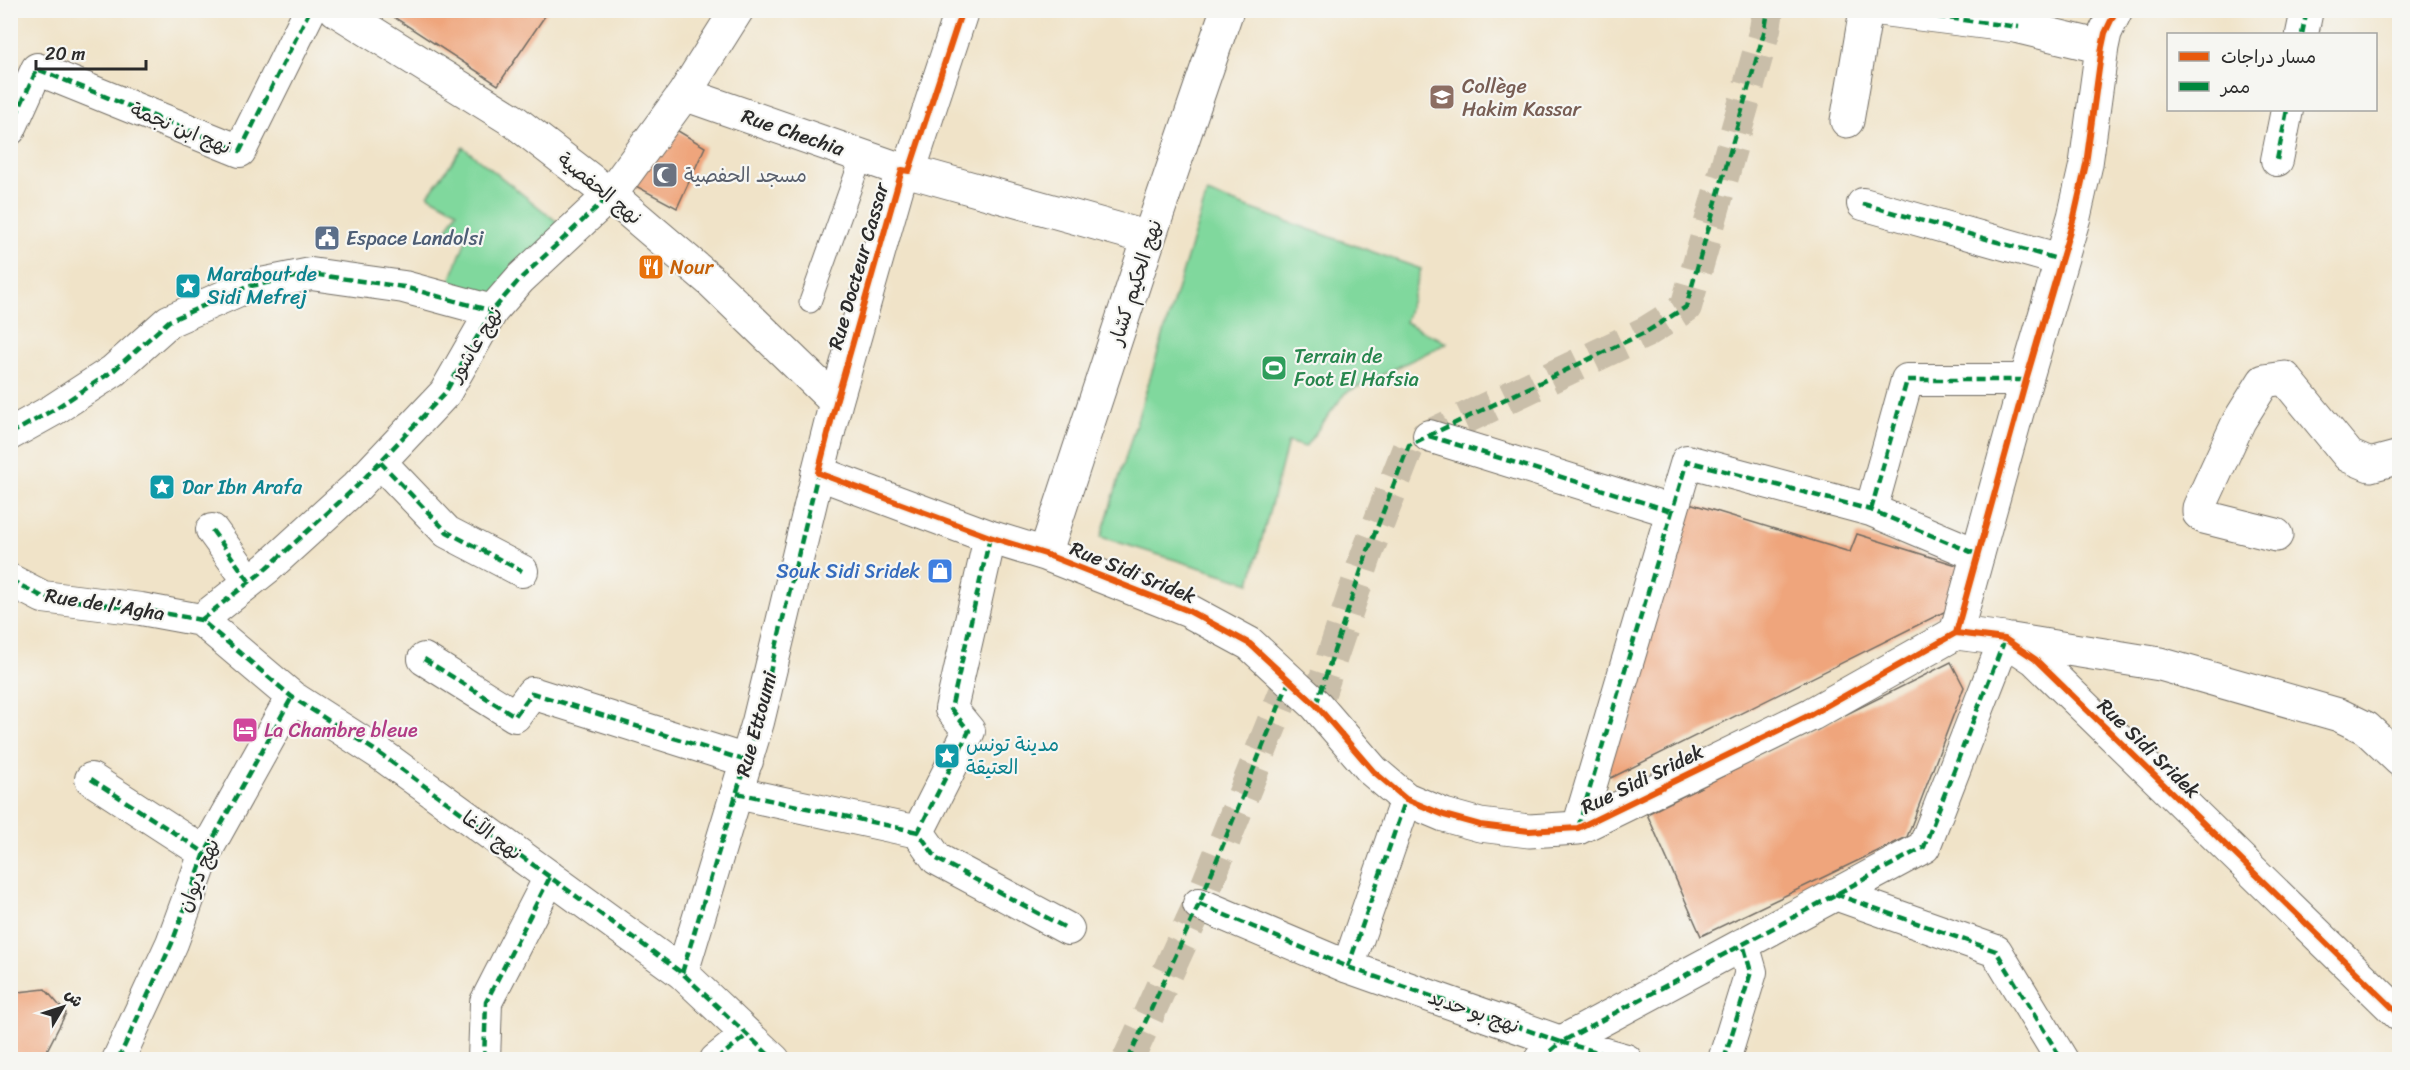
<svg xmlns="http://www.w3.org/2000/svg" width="2410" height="1070" font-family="Sriracha,'Playpen Sans Arabic',sans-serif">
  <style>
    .green { fill: #80d89d; stroke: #568264; stroke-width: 1.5 }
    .building { fill: #efa57c }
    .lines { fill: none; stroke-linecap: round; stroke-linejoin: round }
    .pedestrian-tunnel { stroke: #c9bea9; stroke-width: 32; stroke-dasharray: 32 16; stroke-linecap: butt }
    .service-casing { stroke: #706b62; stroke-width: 23 }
    .pedestrian-casing { stroke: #706b62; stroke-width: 34 }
    .minor-casing { stroke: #706b62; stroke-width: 35 }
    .service { stroke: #fff; stroke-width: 21 }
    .pedestrian { stroke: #fff; stroke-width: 32 }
    .minor { stroke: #fff; stroke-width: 33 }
    .quiet { stroke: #00873e; stroke-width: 4.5; stroke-dasharray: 9 4.5; stroke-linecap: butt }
    .cycleway-casing { stroke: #f6f6f2; stroke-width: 10 }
    .cycleway { stroke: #e8590c; stroke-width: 6 }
    .labels { text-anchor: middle; stroke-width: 4.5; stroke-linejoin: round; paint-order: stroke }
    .education-label { font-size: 20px; fill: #785e54; stroke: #f6f6f2; text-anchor: start }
    .street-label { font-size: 20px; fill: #2b2b2b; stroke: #f6f6f2 }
    .worship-label { font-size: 20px; fill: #5b616d; stroke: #f6f6f2; text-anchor: start }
    .service-label { font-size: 20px; fill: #4e5e75; stroke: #f6f6f2; text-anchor: start }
    .food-label { font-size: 20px; fill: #c56008; stroke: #f6f6f2; text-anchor: start }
    .culture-label { font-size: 20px; fill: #0d838f; stroke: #f6f6f2; text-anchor: start }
    .leisure-label { font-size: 20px; fill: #27864d; stroke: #f6f6f2; text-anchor: start }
    .shop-label { font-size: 20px; fill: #366cbe; stroke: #f6f6f2; text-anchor: end }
    .hotel-label { font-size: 20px; fill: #b23c85; stroke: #f6f6f2; text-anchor: start }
  </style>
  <rect width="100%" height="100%" fill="#f6f6f2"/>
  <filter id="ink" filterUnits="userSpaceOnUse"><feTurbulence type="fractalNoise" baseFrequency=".0167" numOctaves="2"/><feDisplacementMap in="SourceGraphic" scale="12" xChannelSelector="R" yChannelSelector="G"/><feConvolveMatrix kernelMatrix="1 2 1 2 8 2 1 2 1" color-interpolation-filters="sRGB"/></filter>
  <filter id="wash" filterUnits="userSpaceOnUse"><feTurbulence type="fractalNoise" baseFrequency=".008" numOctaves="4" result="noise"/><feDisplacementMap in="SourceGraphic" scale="24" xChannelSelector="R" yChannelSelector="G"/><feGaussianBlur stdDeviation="1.35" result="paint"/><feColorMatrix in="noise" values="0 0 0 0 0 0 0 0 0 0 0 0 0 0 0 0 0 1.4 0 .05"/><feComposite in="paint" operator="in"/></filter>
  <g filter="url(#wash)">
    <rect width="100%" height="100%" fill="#f0e3c8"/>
    <path class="green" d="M463 147 565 228 494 303 448 286 467 237 447 229 457 211 428 195Z
      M1207 193 1421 269 1405 322 1447 343 1345 393 1305 447 1288 442 1250 583 1101 537Z"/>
    <g id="blocks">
      <path class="building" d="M383 10H549L498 85Z
        M668 125 705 147 677 208 632 184Z
        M1686 502 1850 552 1857 534 1963 567 1952 608 1611 778 1605 757Z
        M1951 662 1964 687 1907 837 1701 936 1647 814Z
        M45 989 66 1013 42 1060H10V993Z"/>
    </g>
  </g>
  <g filter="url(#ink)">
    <use href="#blocks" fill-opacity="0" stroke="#706b62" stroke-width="1.5"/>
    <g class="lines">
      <path class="pedestrian-tunnel" d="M1316 705 1366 556 1409 445 1646 332 1686 307 1765 29 1768 10
        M1128 1060 1199 904 1290 679"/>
      <g class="service-casing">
        <path id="service" d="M810 302 862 156"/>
      </g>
      <g class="pedestrian-casing">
        <path id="pedestrian" d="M1883 10 2019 27
          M2302 34 2307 10
          M10 129 37 69 240 151 310 10
          M2277 160 2287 110
          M1863 204 2061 260
          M10 434 53 410 113 371 169 321 246 287 311 274 404 287 492 311
          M1429 436 1671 511
          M380 462 447 532 522 571
          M1871 510 1907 380H2026
          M212 530 249 581
          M990 537 951 709 969 731 918 832 937 859 1068 929
          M10 580 43 597 141 609 201 620 292 697 379 753 682 973 774 1060
          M201 620 267 568 357 486 445 393 492 311 520 279 610 195
          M424 659 515 716 532 693 747 761
          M91 779 205 853
          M737 793 918 832
          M1578 828 1687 461 1871 510 1978 555
          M1835 894 1996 951 2062 1060
          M1199 904 1348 967 1561 1042 1924 847 2005 639
          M1348 967 1406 799
          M682 973 758 722 818 473
          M118 1060 172 943 205 853 292 697
          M484 1060 486 1002 550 877
          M716 1060 747 1035
          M1540 1060 1561 1042 1626 1060
          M1724 1060 1751 972 1743 944"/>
      </g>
      <g class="minor-casing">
        <path id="minor" d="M336 10 514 121 610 195 711 281 836 402
          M962 10 909 171 902 170 836 402 818 473 990 537 1045 554 1189 611 1250 644 1316 705 1373 771 1406 799 1444 815 1480 825 1529 831 1578 828 1812 714 1956 633 2005 639 2035 659 2400 1015
          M2023 10 2019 27 2102 47
          M684 94 902 170
          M1847 121 1866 10
          M909 171 1149 238
          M610 195 684 94 737 10
          M2276 535 2204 517 2199 513V508L2239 421 2264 381 2285 378 2349 456 2370 465 2400 457
          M1045 554 1149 238 1227 10
          M1956 633 2026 380 2074 217 2086 164 2102 47 2105 33 2116 10
          M2012 640 2160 664 2339 715 2366 728 2400 760"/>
      </g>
      <use href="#service" class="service"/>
      <use href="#pedestrian" class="pedestrian"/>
      <use href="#minor" class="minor"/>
      <path class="quiet" d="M1883 10 2019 27
        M2302 34 2307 10
        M10 129 37 69 240 151 310 10
        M2277 160 2287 110
        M1863 204 2061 260
        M10 434 53 410 113 371 169 321 246 287 311 274 404 287 492 311
        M1429 436 1671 511
        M380 462 447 532 522 571
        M1871 510 1907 380H2026
        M212 530 249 581
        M990 537 951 709 969 731 918 832 937 859 1068 929
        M10 580 43 597 141 609 201 620 292 697 379 753 682 973 774 1060
        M201 620 267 568 357 486 445 393 492 311 520 279 610 195
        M424 659 515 716 532 693 747 761
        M1316 705 1366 556 1409 445 1646 332 1686 307 1765 29 1768 10
        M91 779 205 853
        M737 793 918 832
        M1578 828 1687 461 1871 510 1978 555
        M1835 894 1996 951 2062 1060
        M1199 904 1348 967 1561 1042 1924 847 2005 639
        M1348 967 1406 799
        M682 973 758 722 818 473
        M118 1060 172 943 205 853 292 697
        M484 1060 486 1002 550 877
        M716 1060 747 1035
        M1128 1060 1199 904 1290 679
        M1540 1060 1561 1042 1626 1060
        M1724 1060 1751 972 1743 944"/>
      <g class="cycleway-casing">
        <path id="cycleway" d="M962 10 909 171 902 170 836 402 818 473 990 537 1045 554 1189 611 1250 644 1316 705 1373 771 1406 799 1444 815 1480 825 1529 831 1578 828 1812 714 1956 633 2005 639 2035 659 2400 1015
          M1956 633 2026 380 2074 217 2086 164 2102 47 2105 33 2116 10"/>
      </g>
      <use href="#cycleway" class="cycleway"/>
    </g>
  </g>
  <defs>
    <g id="school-square" transform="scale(1.35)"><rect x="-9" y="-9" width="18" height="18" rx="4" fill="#8d6e63" stroke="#f6f6f2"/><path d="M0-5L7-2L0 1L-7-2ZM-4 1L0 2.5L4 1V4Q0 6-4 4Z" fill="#fff"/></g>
    <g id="mosque-square" transform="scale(1.35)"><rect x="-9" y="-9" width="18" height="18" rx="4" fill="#6b7280" stroke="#f6f6f2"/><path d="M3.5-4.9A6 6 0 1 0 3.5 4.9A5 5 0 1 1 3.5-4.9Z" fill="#fff"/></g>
    <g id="civic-square" transform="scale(1.35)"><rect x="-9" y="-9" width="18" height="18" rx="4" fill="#5c6f8a" stroke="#f6f6f2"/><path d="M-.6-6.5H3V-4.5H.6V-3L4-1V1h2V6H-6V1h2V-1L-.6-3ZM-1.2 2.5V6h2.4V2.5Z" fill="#fff"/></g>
    <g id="restaurant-square" transform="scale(1.35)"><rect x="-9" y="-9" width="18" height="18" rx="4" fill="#e8710a" stroke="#f6f6f2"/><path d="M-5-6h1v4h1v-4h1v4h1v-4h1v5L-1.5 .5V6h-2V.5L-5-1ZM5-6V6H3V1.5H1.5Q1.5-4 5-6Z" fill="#fff"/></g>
    <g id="sight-square" transform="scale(1.35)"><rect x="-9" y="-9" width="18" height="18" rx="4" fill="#0f9aa8" stroke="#f6f6f2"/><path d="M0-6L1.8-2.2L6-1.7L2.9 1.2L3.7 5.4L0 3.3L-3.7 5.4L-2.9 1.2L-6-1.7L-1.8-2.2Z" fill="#fff"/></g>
    <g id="stadium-square" transform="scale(1.35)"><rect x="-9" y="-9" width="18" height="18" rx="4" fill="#2e9e5b" stroke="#f6f6f2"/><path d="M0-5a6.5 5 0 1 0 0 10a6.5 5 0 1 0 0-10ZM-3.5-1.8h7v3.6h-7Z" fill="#fff"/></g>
    <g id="shop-square" transform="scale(1.35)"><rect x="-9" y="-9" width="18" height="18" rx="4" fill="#3f7fe0" stroke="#f6f6f2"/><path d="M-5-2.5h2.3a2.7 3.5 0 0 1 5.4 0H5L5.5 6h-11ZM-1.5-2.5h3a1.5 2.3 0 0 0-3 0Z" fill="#fff"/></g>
    <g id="hotel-square" transform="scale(1.35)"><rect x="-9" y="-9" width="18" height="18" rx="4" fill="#d1479c" stroke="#f6f6f2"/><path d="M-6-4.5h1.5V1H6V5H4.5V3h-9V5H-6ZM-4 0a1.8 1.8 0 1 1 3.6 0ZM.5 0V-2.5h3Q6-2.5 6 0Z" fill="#fff"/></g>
  </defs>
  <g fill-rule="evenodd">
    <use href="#school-square" x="1442" y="97"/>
    <use href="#mosque-square" x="665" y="175"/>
    <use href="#civic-square" x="327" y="238"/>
    <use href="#restaurant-square" x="651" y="267"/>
    <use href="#sight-square" x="188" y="286"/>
    <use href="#stadium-square" x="1274" y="368"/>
    <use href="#sight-square" x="162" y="487"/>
    <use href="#shop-square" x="940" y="571"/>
    <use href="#hotel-square" x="245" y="730"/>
    <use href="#sight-square" x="947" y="756"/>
  </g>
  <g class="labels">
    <g class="education-label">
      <text x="1462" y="93">Collège<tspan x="1462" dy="23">Hakim Kassar</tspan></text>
    </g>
    <g class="street-label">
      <text transform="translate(181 128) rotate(22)" y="7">نهج ابن نجمة</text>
      <text transform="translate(793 132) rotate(19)" y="7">Rue Chechia</text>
      <text transform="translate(600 188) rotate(39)" y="7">نهج الحفصية</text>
      <text transform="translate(858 266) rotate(-74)" y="7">Rue Docteur Cassar</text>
      <text transform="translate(1135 282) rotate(-72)" y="7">نهج الحكيم كسّار</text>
      <text transform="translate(475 344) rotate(-58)" y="7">نهج عاشور</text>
      <text transform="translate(1133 572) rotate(22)" y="7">Rue Sidi Sridek</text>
      <text transform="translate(105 604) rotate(9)" y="7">Rue de l'Agha</text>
      <text transform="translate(756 724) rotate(-75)" y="7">Rue Ettoumi</text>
      <text transform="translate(2149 748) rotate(44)" y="7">Rue Sidi Sridek</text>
      <text transform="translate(1642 779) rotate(-26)" y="7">Rue Sidi Sridek</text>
      <text transform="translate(492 835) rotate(36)" y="7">نهج الآغا</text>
      <text transform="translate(198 875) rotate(-67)" y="7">نهج ديوان</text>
      <text transform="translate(1474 1011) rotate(19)" y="7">نهج بو حديد</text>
    </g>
    <g class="worship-label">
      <text x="684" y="182">مسجد الحفصية</text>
    </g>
    <g class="service-label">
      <text x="346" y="245">Espace Landolsi</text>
    </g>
    <g class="food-label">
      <text x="670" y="274">Nour</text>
    </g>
    <g class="culture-label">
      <text x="207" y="281">Marabout de<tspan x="207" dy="23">Sidi Mefrej</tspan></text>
      <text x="182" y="494">Dar Ibn Arafa</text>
      <text x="966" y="751">مدينة تونس<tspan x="966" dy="23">العتيقة</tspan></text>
    </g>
    <g class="leisure-label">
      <text x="1294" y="363">Terrain de<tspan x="1294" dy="23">Foot El Hafsia</tspan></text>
    </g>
    <g class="shop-label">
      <text x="920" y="578">Souk Sidi Sridek</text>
    </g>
    <g class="hotel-label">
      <text x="264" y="737">La Chambre bleue</text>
    </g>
  </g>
  <rect width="2410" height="1070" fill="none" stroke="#f6f6f2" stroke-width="36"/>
  <rect x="2167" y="33" width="210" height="78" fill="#f6f6f2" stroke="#a5a5a2" stroke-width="1.5"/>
  <rect x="2179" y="52" width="30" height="9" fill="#e8590c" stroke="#a5a5a2" stroke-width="1.5"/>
  <text x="2221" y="63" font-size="18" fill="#2b2b2b">مسار دراجات</text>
  <rect x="2179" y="82" width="30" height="9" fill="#00873e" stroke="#a5a5a2" stroke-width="1.5"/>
  <text x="2221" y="93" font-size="18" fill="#2b2b2b">ممر</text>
  <g transform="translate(63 1007) rotate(51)" stroke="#f6f6f2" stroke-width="4.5" paint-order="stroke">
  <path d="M0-4.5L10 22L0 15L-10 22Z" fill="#2b2b2b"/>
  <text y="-9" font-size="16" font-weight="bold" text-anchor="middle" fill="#2b2b2b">ش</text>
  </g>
  <path d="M36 60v9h110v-9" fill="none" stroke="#2b2b2b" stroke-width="3"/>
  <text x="45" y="60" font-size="18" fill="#2b2b2b" stroke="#f6f6f2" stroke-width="4.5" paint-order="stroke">20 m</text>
</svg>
